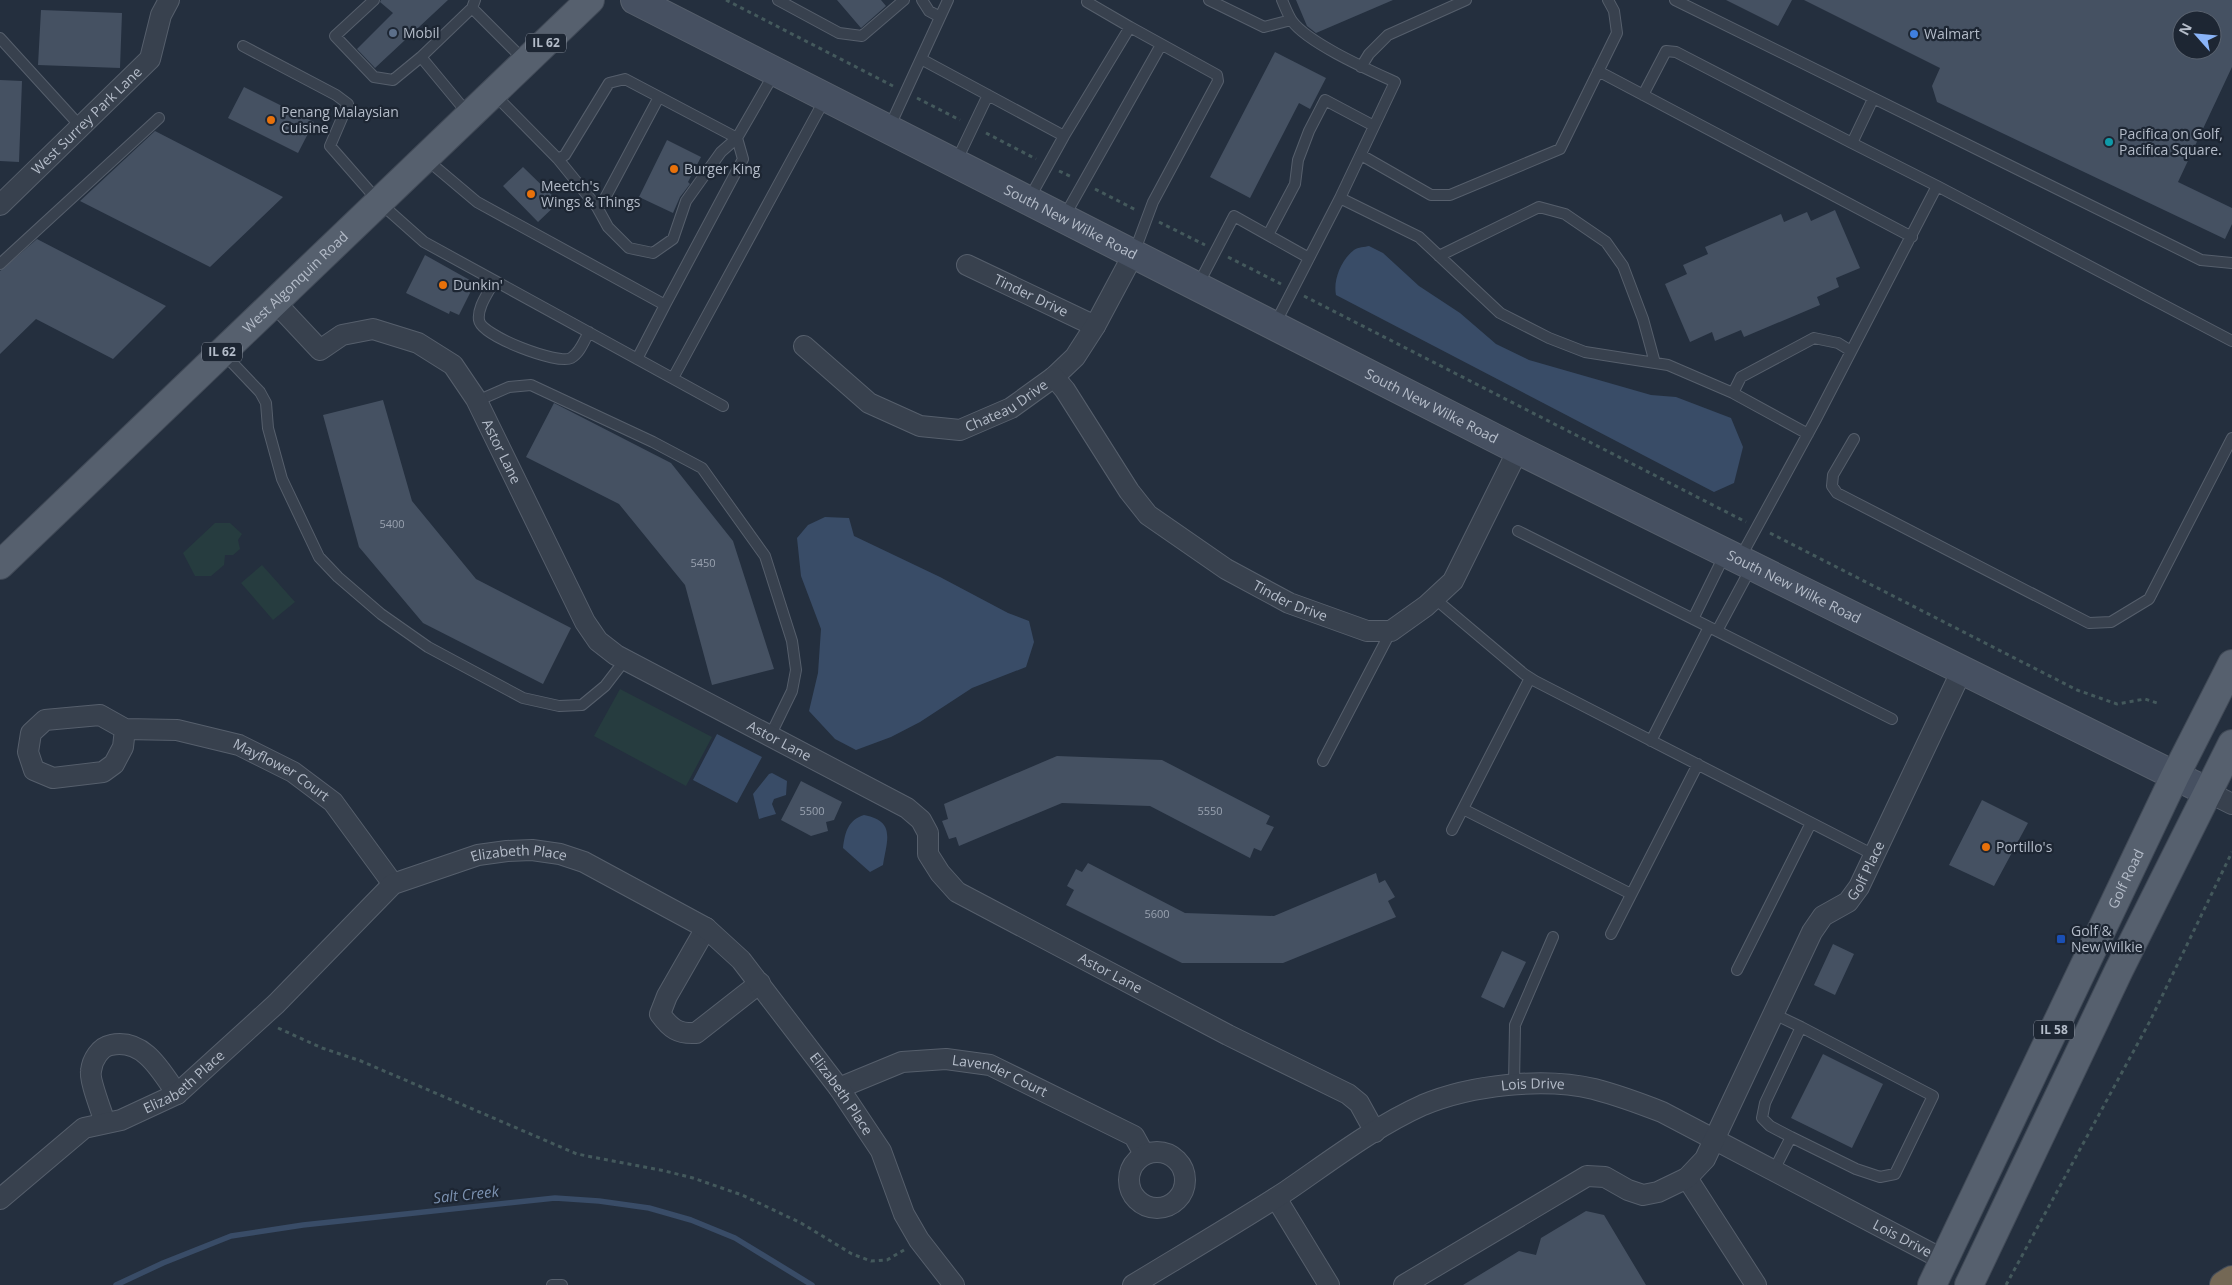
<svg xmlns="http://www.w3.org/2000/svg" width="2232" height="1285" font-family="'Open Sans',sans-serif">
  <style>
    .green { fill: #263c3f }
    .water { fill: #394c67 }
    .lines { fill: none; stroke-linecap: round; stroke-linejoin: round }
    .stream { stroke: #394c67; stroke-width: 5.5 }
    .building { fill: #455162; fill-rule: evenodd }
    .service-casing { stroke: #565f6c; stroke-width: 12 }
    .minor-casing { stroke: #565f6c; stroke-width: 22 }
    .secondary-casing { stroke: #565f6c; stroke-width: 30 }
    .primary-casing { stroke: #414a57; stroke-width: 30 }
    .motorway-casing { stroke: #434c59; stroke-width: 30 }
    .path { stroke: #44595c; stroke-width: 3; stroke-dasharray: 4 4; stroke-linecap: butt }
    .service { stroke: #38414e; stroke-width: 10 }
    .minor { stroke: #38414e; stroke-width: 20 }
    .secondary { stroke: #465061; stroke-width: 28 }
    .primary { stroke: #56606e; stroke-width: 28 }
    .motorway { stroke: #746855; stroke-width: 28 }
    .service-dot { fill: #5c6f8a; stroke: #1d2633; stroke-width: 2 }
    .shop-dot { fill: #3f7fe0; stroke: #1d2633; stroke-width: 2 }
    .food-dot { fill: #e8710a; stroke: #1d2633; stroke-width: 2 }
    .culture-dot { fill: #0f9aa8; stroke: #1d2633; stroke-width: 2 }
    .transit-dot { fill: #1a4fb4; stroke: #1d2633; stroke-width: 2 }
    .labels { text-anchor: middle; stroke-width: 4.5; stroke-linejoin: round; paint-order: stroke }
    .number-label { font-size: 11px; fill: #98a1af }
    .shield { fill: #1d2633; stroke: #878f9c; stroke-width: 1 }
    .shield-label { font-size: 12px; font-weight: bold; fill: #b4bcc9 }
    .poi-label { font-size: 14px; fill: #b4bcc9; stroke: #1d2633; text-anchor: start }
    .street-label { font-size: 14px; fill: #b4bcc9; stroke: #1d2633 }
    .water-label { font-size: 15px; font-style: italic; fill: #7c92b1; stroke: #1d2633 }
  </style>
  <rect width="100%" height="100%" fill="#242f3e"/>
  <path class="green" d="M215 523H230L242 534 238 540 240 549 233 555H225L224 565 211 576H195L183 553Z
    M262 565 295 602 273 620 241 583Z
    M620 689 712 737 686 786 594 736Z"/>
  <path class="water" d="M1369 246 1383 253 1419 286 1460 313 1496 344 1529 360 1651 395 1676 397 1731 418 1743 447 1734 483 1714 492 1336 295C1333 280 1341 260 1354 250 1358 247 1365 247 1369 246Z
    M825 517 849 518 854 536 940 577 1008 613 1029 621 1034 642 1026 667 972 688 920 722 891 737 856 750 835 739 809 711 818 673 821 629 801 576 797 538 808 525Z
    M717 734 762 757 737 803 693 780Z
    M772 773 787 781 786 795 774 799 772 804 776 814 759 819 753 794 769 774Z
    M864 815C896 821 887 840 883 865L870 872 843 848C845 832 848 820 864 815Z"/>
  <g class="lines">
    <path class="stream" d="M116 1285 163 1263 231 1236 303 1225 555 1198 599 1201 649 1208 691 1220 735 1238 812 1285"/>
  </g>
  <path class="building" d="M381 0H448L375 68 357 49 393 13 380 2Z
    M837 0H881L886 6 861 28Z
    M1296 0H1393L1316 33 1307 26Z
    M1726 0H1792L1778 26Z
    M1804 0H2232V67L2178 182 2232 208V224L2225 239 1937 102 1932 86 1940 68ZM2182 20H2212V50H2182Z
    M41 10 122 13 120 68 38 65Z
    M1275 52 1326 78 1310 109 1299 103 1250 198 1210 177Z
    M0 80 22 81 19 162 0 161Z
    M244 87 314 122 298 153 228 118Z
    M155 131 283 197 210 267 80 201Z
    M667 140 701 157 688 182 690 184 680 197 673 213 639 197Z
    M523 167 559 202 538 222 503 186Z
    M1835 210 1860 268 1836 278 1839 287 1817 297 1820 305 1744 337 1741 330 1715 341 1712 332 1690 342 1665 284 1687 274 1683 265 1708 254 1705 247 1781 214 1784 222 1807 212 1811 221Z
    M37 239 166 306 113 359 36 319 0 354V271Z
    M425 255 475 283 459 315 450 311 449 314 406 293Z
    M383 400 412 501 476 579 571 628 543 684 423 623 359 547 323 415Z
    M554 403 671 463 733 541 774 669 712 685 685 585 619 504 526 457Z
    M1057 756 1162 760 1270 816 1266 824 1274 827 1261 851 1254 848 1250 858 1150 806 1062 803 959 846 956 837 949 839 942 821 948 819 944 804Z
    M801 781 842 802 834 820 826 822 828 831 811 836 781 820Z
    M1982 800 2028 823 1994 886 1949 865Z
    M1088 863 1185 913 1274 916 1376 873 1379 883 1385 880 1395 897 1388 901 1396 917 1283 963H1182L1066 905 1074 890 1067 886 1076 869 1082 872Z
    M1833 944 1854 954 1835 995 1814 985Z
    M1502 951 1526 962 1504 1008 1481 997Z
    M1823 1054 1883 1084 1852 1148 1791 1118Z
    M1586 1211 1604 1215 1646 1285H1463L1519 1251 1536 1255 1541 1238Z"/>
  <g class="lines">
    <g class="service-casing">
      <path id="service" d="M374 0 335 36 374 77 393 80 421 57
        M778 0 839 33 862 36 904 0
        M922 0 929 11 940 17
        M1209 0 1264 27 1291 20
        M1675 0 2201 260 2232 263
        M472 8 525 61
        M1130 27 1217 75 1218 81 1153 202 1134 253
        M0 38 81 127
        M243 46 336 95 348 104 330 146 379 202 424 242 723 406
        M921 59 1064 136
        M1361 67 1369 54 1388 35 1466 0
        M1598 71 1912 237
        M494 94 558 159 597 207 608 227 629 248 653 253 673 239 686 201 721 152 737 138 775 72
        M1643 95 1666 51 1676 52 1852 143
        M469 115 421 57 472 8 475 0
        M889 128 948 0
        M1361 155 1431 195H1450L1560 149 1617 33 1614 11 1608 0
        M426 159 477 202 665 305 637 359
        M558 159 565 155 609 83 625 79 737 138 743 159 665 305
        M956 162 988 95
        M1937 186 2232 341
        M1340 198 1419 237 1500 313 1549 338 1585 352 1668 365 1733 393
        M1029 199 1064 136 1130 27 1087 2
        M597 207 604 200 659 97
        M1064 217 1161 45
        M1268 235 1295 184 1298 160 1309 131 1325 100 1374 126
        M1439 256 1539 207 1565 214 1606 242 1623 266 1643 319 1655 363
        M0 264 159 118
        M494 281C489 292 477 307 479 320 481 336 558 365 571 358 580 353 584 341 589 332
        M1198 285 1234 216 1309 258
        M1275 324 1340 198 1395 82C1369 70 1308 43 1292 21 1288 15 1285 7 1282 0
        M223 353 260 392 266 403 268 428 282 479 319 557 338 577 381 614 428 647 523 698 559 706 582 705 605 686 625 660
        M673 378 826 97
        M477 401 509 387 531 385 653 442 702 468 765 556 792 641 796 670 792 691 770 736
        M1808 434 1733 393 1741 377 1814 338 1838 343 1851 351
        M1854 439 1833 475 1832 486 1837 493 2089 623 2111 622 2149 599 2232 438
        M1518 531 1892 719
        M1739 560 1816 419 1937 186 1852 143 1873 99
        M1434 598 1524 674 1535 681 1874 855
        M1693 619 1725 554
        M1717 631 1752 566
        M1651 741 1709 627
        M1323 761 1391 631
        M1463 809 1631 894
        M1452 830 1530 678
        M1611 934 1698 764
        M1737 970 1811 823
        M1774 1014 1801 1027 1765 1103 1762 1118 1770 1126 1791 1137 1774 1170
        M1514 1084 1515 1025 1553 937
        M1791 1137 1856 1169 1880 1177 1895 1174 1933 1096 1801 1027
        M552 1285H562"/>
    </g>
    <g class="minor-casing">
      <g id="minor">
        <path id="s1" d="M0 205 150 59 161 15 169 0"/>
        <path id="s2" d="M967 265 1095 326"/>
        <path id="s3" d="M275 302 320 350 342 335 373 329 418 343 453 365 476 399 585 622 598 641 616 655 907 808 921 820 928 833V854L940 873 957 892 1228 1035 1348 1094 1359 1103 1375 1132"/>
        <path id="s4" d="M804 346 869 403 920 426 960 430 1011 408 1054 377 1075 357 1095 326 1134 253"/>
        <path id="s5" d="M1054 377 1065 390 1129 491 1148 515 1226 569 1289 603 1367 631H1391L1426 606 1453 581 1518 450"/>
        <path id="s6" d="M125 729 123 747 114 764 103 772 53 778 34 770 28 752 31 733 45 720 100 715 125 729 177 730 239 745 293 772 333 802 393 884"/>
        <path d="M2208 792 2232 804"/>
        <path d="M706 928 667 996 660 1014C671 1029 678 1034 696 1033L760 983"/>
        <path id="s7" d="M839 1088 902 1062 946 1059 990 1065 1134 1136 1144 1154"/>
        <path d="M105 1123C102 1112 89 1080 91 1071 92 1060 100 1047 111 1045 144 1038 161 1071 177 1094"/>
        <circle cx="1157" cy="1180" r="28"/>
        <path d="M1687 1178 1756 1285"/>
        <path d="M1276 1198 1329 1285"/>
        <path id="s8" d="M0 1199 84 1128 121 1120 177 1094 276 1004 393 884 478 855 507 851 532 850 560 854 584 862 706 928 741 960 839 1088 881 1151 904 1214 919 1240 954 1285"/>
        <path id="s9" d="M1133 1285C1184 1254 1235 1224 1285 1192 1329 1162 1374 1127 1423 1105 1471 1085 1543 1077 1594 1089 1617 1095 1639 1103 1662 1112L1944 1260"/>
        <path id="s10" d="M1404 1285 1587 1176 1605 1177 1628 1190 1643 1195 1658 1192 1687 1178 1705 1159 1812 932 1823 916 1848 902 1859 887 1962 670"/>
      </g>
    </g>
    <g class="secondary-casing">
      <g id="secondary">
        <path id="s11" d="M635 0 1518 450 2208 792"/>
      </g>
    </g>
    <g class="primary-casing">
      <g id="primary">
        <path id="s12" d="M0 565 590 0"/>
        <path id="s13" d="M1932 1285 2175 776 2232 664"/>
        <path d="M1969 1285 2119 970 2232 744"/>
      </g>
    </g>
    <g class="motorway-casing">
      <path id="motorway" d="M2224 1285 2232 1280"/>
    </g>
    <path class="path" d="M726 0 893 86
      M917 98 960 120
      M986 133 1036 159
      M1059 171 1072 177
      M1095 189 1136 210
      M1159 222 1205 245
      M1228 257 1281 284
      M1304 296 1746 522
      M1770 533 2077 690 2117 704 2145 699 2160 704
      M278 1028 322 1048 361 1061 577 1154 665 1171 693 1178 742 1195 801 1223 852 1254 871 1261 887 1260 904 1250
      M2006 1285 2150 1021 2232 852"/>
    <use href="#service" class="service"/>
    <use href="#minor" class="minor"/>
    <use href="#secondary" class="secondary"/>
    <use href="#primary" class="primary"/>
    <use href="#motorway" class="motorway"/>
  </g>
  <circle class="service-dot" cx="393" cy="33" r="5"/>
  <circle class="shop-dot" cx="1914" cy="34" r="5"/>
  <g class="food-dot">
    <circle cx="271" cy="120" r="5"/>
    <circle cx="674" cy="169" r="5"/>
    <circle cx="531" cy="194" r="5"/>
    <circle cx="443" cy="285" r="5"/>
    <circle cx="1986" cy="847" r="5"/>
  </g>
  <circle class="culture-dot" cx="2109" cy="142" r="5"/>
  <rect class="transit-dot" x="2056" y="934" width="10" height="10" rx="2.5"/>
  <g class="labels">
    <g class="number-label">
      <text x="392" y="528">5400</text>
      <text x="703" y="567">5450</text>
      <text x="812" y="815">5500</text>
      <text x="1210" y="815">5550</text>
      <text x="1157" y="918">5600</text>
    </g>
    <g class="shield">
      <rect x="526" y="33.5" width="40" height="19" rx="4"/>
      <rect x="202" y="342.5" width="40" height="19" rx="4"/>
      <rect x="2034" y="1020.5" width="40" height="19" rx="4"/>
    </g>
    <g class="shield-label">
      <text x="546" y="47">IL 62</text>
      <text x="222" y="356">IL 62</text>
      <text x="2054" y="1034">IL 58</text>
    </g>
    <g class="poi-label">
      <text x="403" y="38">Mobil</text>
      <text x="1924" y="39">Walmart</text>
      <text x="281" y="117">Penang Malaysian<tspan x="281" dy="16">Cuisine</tspan></text>
      <text x="2119" y="139">Pacifica on Golf,<tspan x="2119" dy="16">Pacifica Square.</tspan></text>
      <text x="684" y="174">Burger King</text>
      <text x="541" y="191">Meetch's<tspan x="541" dy="16">Wings &amp; Things</tspan></text>
      <text x="453" y="290">Dunkin'</text>
      <text x="1996" y="852">Portillo's</text>
      <text x="2071" y="936">Golf &amp;<tspan x="2071" dy="16">New Wilkie</tspan></text>
    </g>
    <g class="street-label">
      <text dy="5" stroke="none"><textPath href="#s1" startOffset="121">West Surrey Park Lane</textPath></text>
      <text dy="5" stroke="none"><textPath href="#s11" startOffset="489">South New Wilke Road</textPath></text>
      <text dy="5" stroke="none"><textPath href="#s12" startOffset="409">West Algonquin Road</textPath></text>
      <text dy="5" stroke="none"><textPath href="#s2" startOffset="71">Tinder Drive</textPath></text>
      <text dy="5" stroke="none"><textPath href="#s4" startOffset="235">Chateau Drive</textPath></text>
      <text dy="5" stroke="none"><textPath href="#s11" startOffset="894">South New Wilke Road</textPath></text>
      <text dy="5" stroke="none"><textPath href="#s3" startOffset="312">Astor Lane</textPath></text>
      <text dy="5" stroke="none"><textPath href="#s11" startOffset="1299">South New Wilke Road</textPath></text>
      <text dy="5" stroke="none"><textPath href="#s5" startOffset="334">Tinder Drive</textPath></text>
      <text dy="5" stroke="none"><textPath href="#s3" startOffset="732">Astor Lane</textPath></text>
      <text dy="5" stroke="none"><textPath href="#s6" startOffset="428">Mayflower Court</textPath></text>
      <text dy="5" stroke="none"><textPath href="#s8" startOffset="642">Elizabeth Place</textPath></text>
      <text dy="5" stroke="none"><textPath href="#s10" startOffset="682">Golf Place</textPath></text>
      <text dy="5" stroke="none"><textPath href="#s13" startOffset="450">Golf Road</textPath></text>
      <text dy="5" stroke="none"><textPath href="#s3" startOffset="1152">Astor Lane</textPath></text>
      <text dy="5" stroke="none"><textPath href="#s7" startOffset="169">Lavender Court</textPath></text>
      <text dy="5" stroke="none"><textPath href="#s8" startOffset="222">Elizabeth Place</textPath></text>
      <text dy="5" stroke="none"><textPath href="#s9" startOffset="454">Lois Drive</textPath></text>
      <text dy="5" stroke="none"><textPath href="#s8" startOffset="1062">Elizabeth Place</textPath></text>
      <text dy="5" stroke="none"><textPath href="#s9" startOffset="859">Lois Drive</textPath></text>
    </g>
    <g class="water-label">
      <text transform="translate(466 1195) rotate(-6)" y="5">Salt Creek</text>
    </g>
  </g>
  <g transform="translate(2197 35) rotate(297)"><circle r="24" fill="#1d2633" stroke="#59626f"/>
  <path d="M0-4L9 19L0 12L-9 19Z" fill="#8ab4f8"/>
  <text y="-8" font-size="14" font-weight="bold" text-anchor="middle" fill="#b4bcc9">N</text>
  </g>
</svg>
